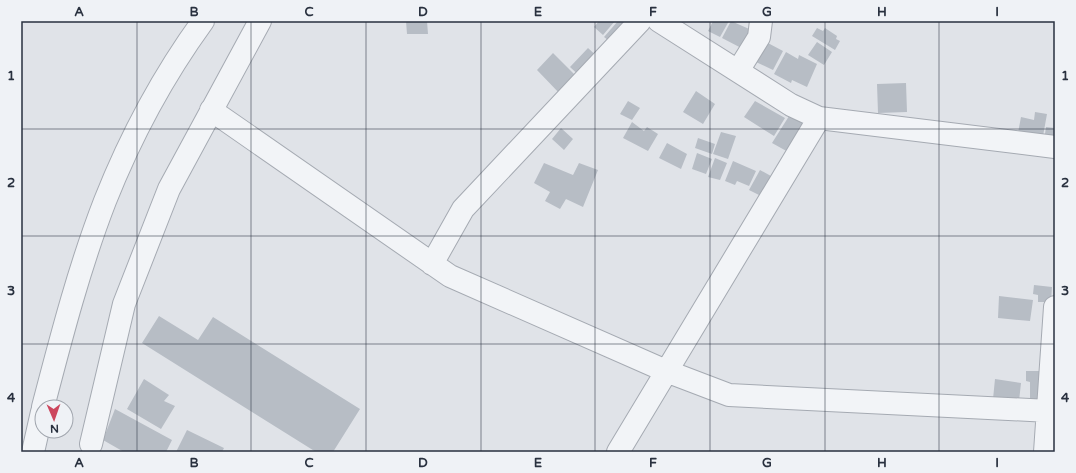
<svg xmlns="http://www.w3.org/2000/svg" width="1076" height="473" font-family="'Varela Round',sans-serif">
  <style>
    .building { fill: #b7bdc5 }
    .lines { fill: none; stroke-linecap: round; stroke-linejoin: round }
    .minor-casing { stroke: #a5aab2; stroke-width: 24 }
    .minor { stroke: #f2f4f7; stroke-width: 22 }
    .grid { fill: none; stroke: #29313f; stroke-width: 1; stroke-opacity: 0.55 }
    .neatline { fill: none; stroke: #29313f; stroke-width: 1.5 }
    .grid-label { font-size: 13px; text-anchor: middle; font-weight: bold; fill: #29313f }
  </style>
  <rect width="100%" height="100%" fill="#e0e3e8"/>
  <path class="building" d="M406 21H427L428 34H407Z
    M599 21H615L603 35 594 27Z
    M618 21H632L613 44 604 37Z
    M713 21H729L720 37 708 31Z
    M731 21 756 32 747 51 722 38Z
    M817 28 823 31 825 28 837 36 836 39 840 41 835 50 812 36Z
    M766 42 783 51 773 70 756 62Z
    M817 42 832 52 824 65 808 55Z
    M588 48 601 60 583 79 570 67Z
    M786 52 798 59 799 55 817 64 807 87 792 80 791 83 774 74Z
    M553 53 578 78 561 95 537 70Z
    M906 83 907 112 878 113 877 84Z
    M696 91 715 104 703 124 683 112Z
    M628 101 640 108 632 120 620 114Z
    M755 101 785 118 774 136 744 117Z
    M1035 112 1047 114 1043 136 1017 138 1021 117 1034 120Z
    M791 113 810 124 790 153 772 143Z
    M632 122 644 131 647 127 658 134 648 151 623 138Z
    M1046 127 1055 128V142L1044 141Z
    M561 128 573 139 564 150 552 139Z
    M721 132 736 136 728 159 713 154Z
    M698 138 715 144 712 154 695 148Z
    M667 143 687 154 681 169 659 158Z
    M697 153 712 159 706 174 692 169Z
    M715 158 727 163 720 180 708 177Z
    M733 161 756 171 749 186 737 181 735 185 725 181Z
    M544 163 573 175 579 163 598 170 583 207 566 199 560 209 545 201 550 192 534 183Z
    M760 170 778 180 767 199 749 190Z
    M1034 285 1052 287 1051 302H1038V295L1033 294Z
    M999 296 1033 300 1030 321 998 318Z
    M159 316 198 340 213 317 360 409 333 452H316L142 343Z
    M1026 371H1046L1045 406H1030V382L1026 381Z
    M144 379 169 395 164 401 175 406 161 429 127 409Z
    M995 379 1021 383 1019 401 993 399Z
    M115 409 172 440 166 452H124L103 440Z
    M187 430 224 448 222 452H176Z"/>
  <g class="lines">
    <g class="minor-casing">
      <path id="minor" d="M659 21 791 105 819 118 1055 147
        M738 71 759 37 761 21
        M211 110 450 276 666 371 729 395 1049 411
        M432 264 463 209 640 21
        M43 407C61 338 79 268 105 201 130 138 163 76 203 21
        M91 444 124 304 169 189 260 21
        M33 452 42 412
        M618 452 819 118
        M1045 452 1055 307"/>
    </g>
    <use href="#minor" class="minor"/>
  </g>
  <path class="grid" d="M137 21V452M251 21V452M366 21V452M481 21V452M595 21V452M710 21V452M825 21V452M939 21V452M21 129H1055M21 236H1055M21 344H1055"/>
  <rect width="1076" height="473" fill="none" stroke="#eff2f6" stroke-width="44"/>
  <g transform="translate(54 419) rotate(178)"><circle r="19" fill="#eff2f6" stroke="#a0a5ad"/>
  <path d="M0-3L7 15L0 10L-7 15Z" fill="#cc465d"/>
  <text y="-6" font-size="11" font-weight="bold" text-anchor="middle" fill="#29313f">N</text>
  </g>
  <rect x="22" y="22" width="1032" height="429" class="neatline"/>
  <g class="grid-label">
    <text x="79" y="16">A</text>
    <text x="194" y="16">B</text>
    <text x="309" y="16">C</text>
    <text x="423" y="16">D</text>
    <text x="538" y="16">E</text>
    <text x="653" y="16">F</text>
    <text x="767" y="16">G</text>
    <text x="882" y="16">H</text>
    <text x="997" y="16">I</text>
    <text x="11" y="80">1</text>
    <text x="1065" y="80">1</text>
    <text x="11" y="187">2</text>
    <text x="1065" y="187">2</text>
    <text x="11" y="295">3</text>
    <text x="1065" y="295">3</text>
    <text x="11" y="402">4</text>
    <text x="1065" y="402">4</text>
    <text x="79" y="467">A</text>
    <text x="194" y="467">B</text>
    <text x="309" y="467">C</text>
    <text x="423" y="467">D</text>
    <text x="538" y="467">E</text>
    <text x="653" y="467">F</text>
    <text x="767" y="467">G</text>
    <text x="882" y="467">H</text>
    <text x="997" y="467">I</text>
  </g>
</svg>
